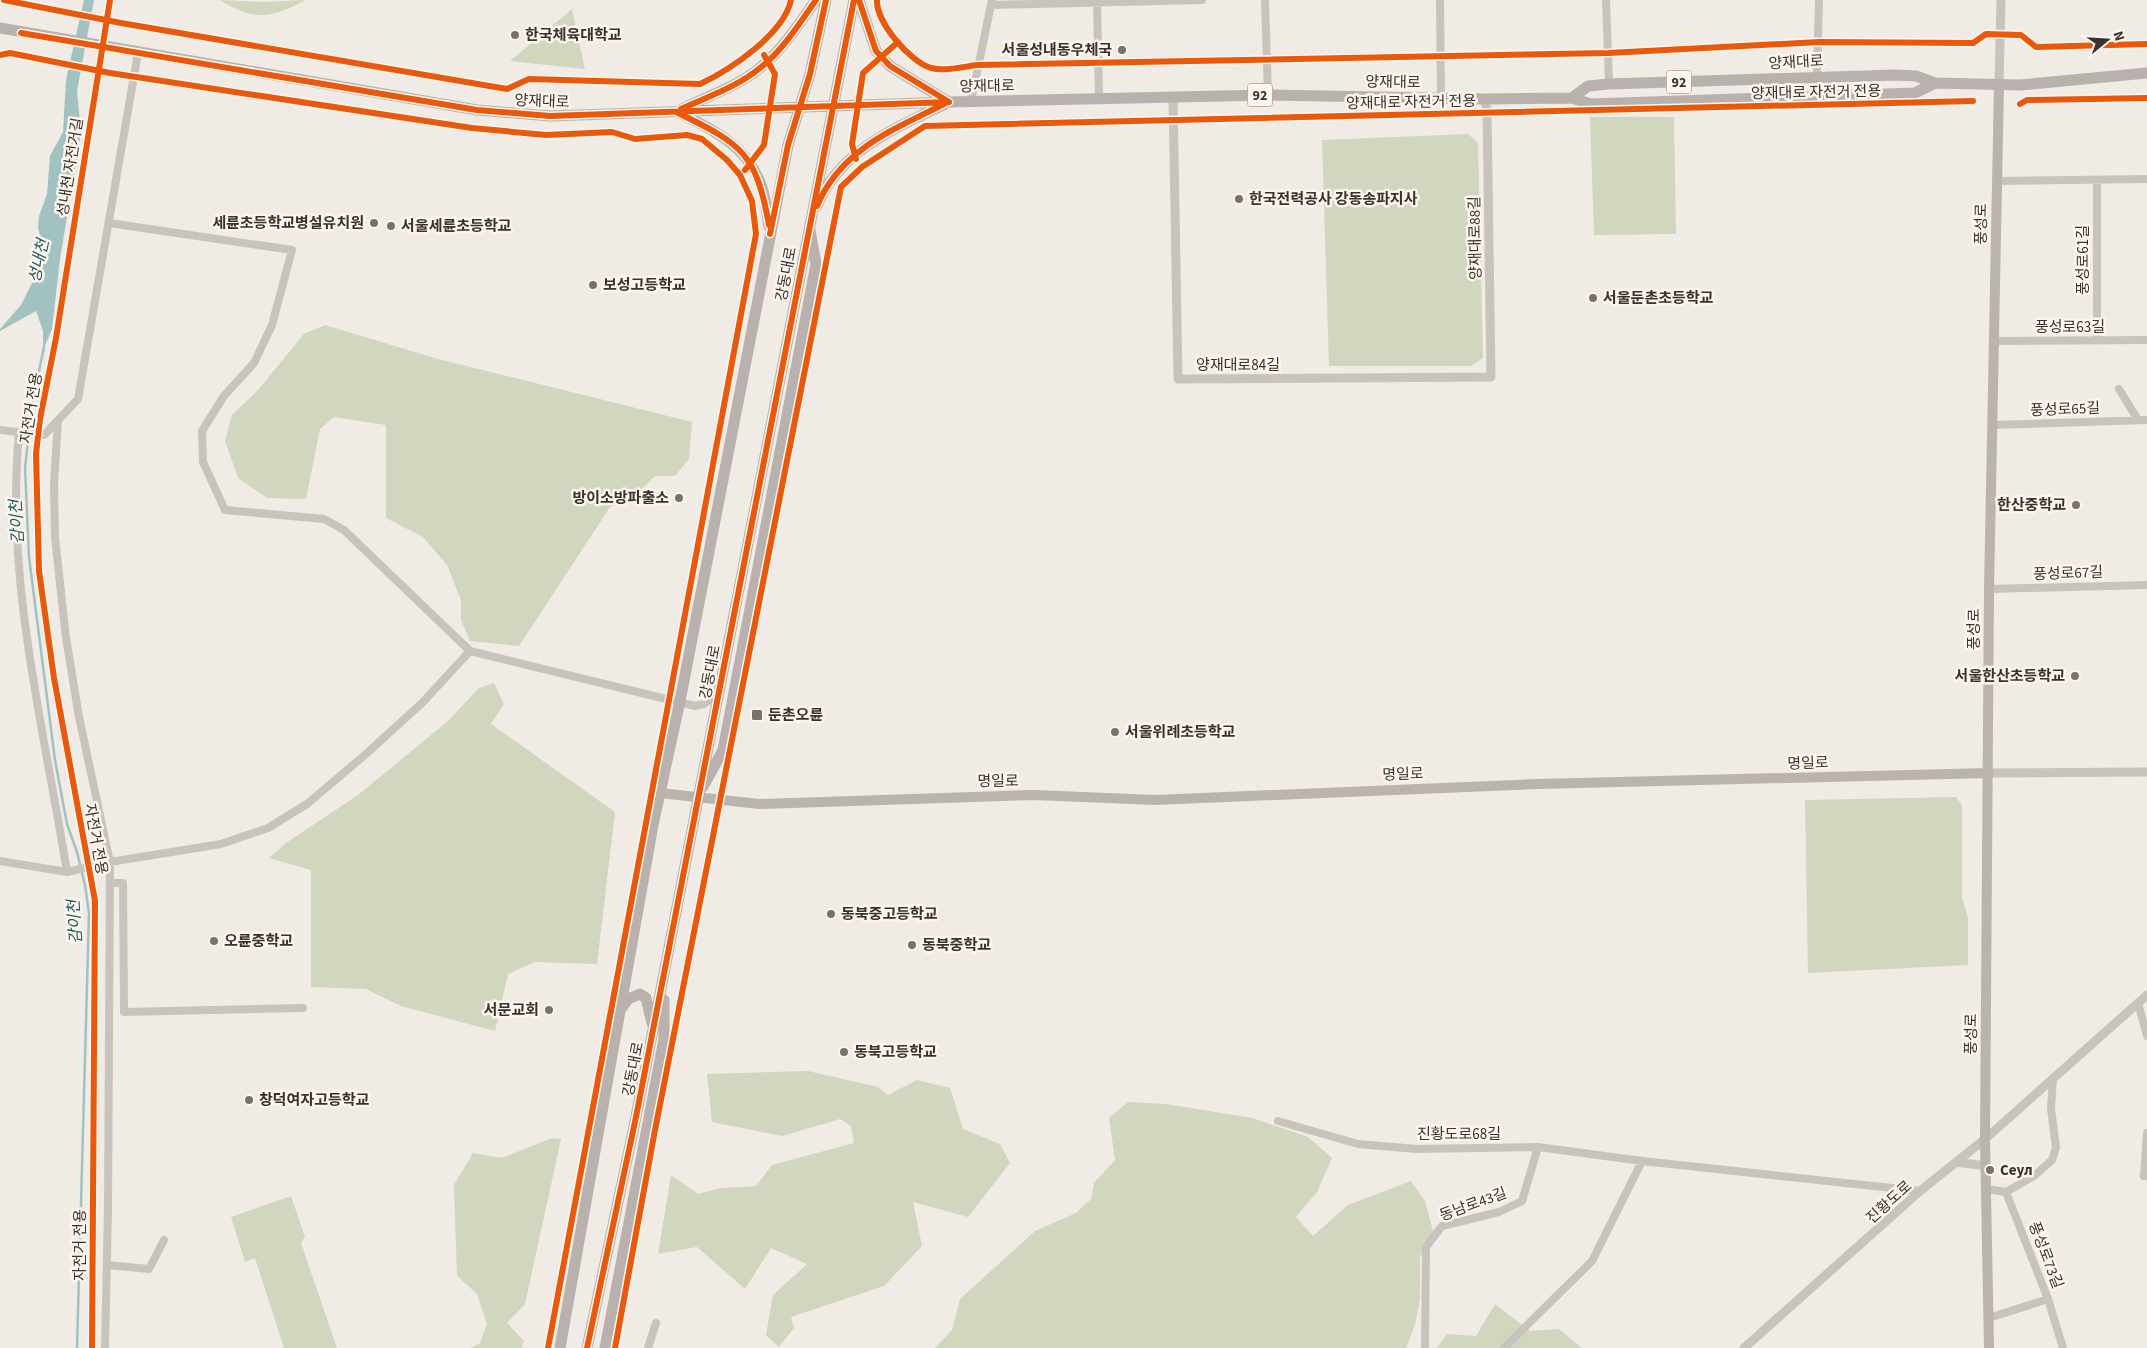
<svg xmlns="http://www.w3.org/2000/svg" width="2147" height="1348" font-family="'Source Sans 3','Noto Sans KR',sans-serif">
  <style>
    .green { fill: #d1d6bf }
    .water { fill: #a1c2c1 }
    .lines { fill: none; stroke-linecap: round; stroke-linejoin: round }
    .stream { stroke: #a1c2c1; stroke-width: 2.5 }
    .minor { stroke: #c9c3be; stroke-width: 8 }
    .tertiary { stroke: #c9c3be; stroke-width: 9 }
    .secondary { stroke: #bab3ae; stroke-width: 10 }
    .primary { stroke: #b8b1ad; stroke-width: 11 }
    .cycleway-casing { stroke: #fbf5ee; stroke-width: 9 }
    .cycleway { stroke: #e8590c; stroke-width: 6 }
    .poi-dot { fill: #7a716c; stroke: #fbf5ee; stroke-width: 2 }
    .labels { text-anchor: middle; stroke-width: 5; stroke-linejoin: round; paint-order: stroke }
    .shield { fill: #fbf5ee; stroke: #756b66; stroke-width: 1 }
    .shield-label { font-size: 14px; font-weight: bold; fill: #3b302b }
    .poi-label { font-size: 15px; font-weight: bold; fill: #3b302b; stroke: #fbf5ee; text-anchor: start }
    .street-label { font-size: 15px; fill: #3b302b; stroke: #fbf5ee }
    .water-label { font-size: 16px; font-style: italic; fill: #1f5a5e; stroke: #fbf5ee }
  </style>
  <rect width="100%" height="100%" fill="#f0ebe5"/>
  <path class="green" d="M220 0 264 2 306 0C271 18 255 22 220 0Z
    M572 9 585 69 510 61Z
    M1590 117H1674L1676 234 1594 235Z
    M1468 134 1478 143 1483 358 1471 366H1329L1322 140Z
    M325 325 438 359 692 422 689 459 675 476H655L630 501 610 507 519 646 470 641 461 620V600L447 565 423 537 386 518V425L334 417 320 429 306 499 267 498 238 478 225 441 232 415 258 390 304 334Z
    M494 683 504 704 491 724 615 812 597 964 535 962 508 974 495 1031 401 1006 366 989 311 987V870L269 858 286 843 358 795 448 721 479 688Z
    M1956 797 1962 805V897L1968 918V965L1808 973 1805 800Z
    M808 1071 878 1087 888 1095 917 1080 950 1088 963 1129 1000 1144 1010 1163 968 1217 913 1202 922 1246 884 1286 791 1317 794 1328 779 1347 766 1335 773 1295 807 1264 771 1248 745 1289 697 1247 658 1254 671 1175 698 1194 720 1188 756 1186 772 1165 854 1143 851 1126 840 1119 782 1136 712 1122 707 1074Z
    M1128 1102 1166 1104 1252 1118 1308 1137 1332 1158 1317 1192 1296 1217 1313 1236 1348 1205 1411 1181 1425 1201 1433 1231 1420 1257V1299L1415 1325 1406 1348H935L952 1330 960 1299 1035 1231 1076 1213 1091 1199 1094 1183 1115 1160 1109 1118Z
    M552 1138 561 1139 525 1304 507 1323 524 1341 522 1348H471L480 1343 487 1324 477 1294 457 1276 454 1185 473 1153 502 1158Z
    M291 1196 305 1237 301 1243 337 1348H284L255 1258 245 1262 231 1217Z
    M1495 1304 1530 1331 1559 1329 1582 1348H1437L1447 1334 1476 1336Z"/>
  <path class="water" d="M84 0H94L77 91 81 133 60 259 52 329 43 350V331L36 311 0 331V329L21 305 45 257V248L38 229 39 216 47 194 50 156 63 132 66 80Z"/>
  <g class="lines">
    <path class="stream" d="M44 347 32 405 25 468 29 557 55 760 67 824 77 852 85 885 89 913 77 1348"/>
    <path class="minor" d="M1097 0 1099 98
      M1265 0 1268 95
      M1440 0 1441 97
      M1606 0 1609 84
      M991 5 1202 0
      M1817 76 1819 0
      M971 101 992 0
      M1997 181 2147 179
      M109 223 292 250 272 325 254 363 224 396 202 431 203 462 225 510 324 519 344 530 470 651
      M2097 340V180
      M1994 341 2147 340
      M2119 389 2138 420
      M58 421 54 483 55 537 66 638 79 717 110 862 108 1209 105 1348
      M1992 425 2147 420
      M0 430 44 435 78 399 138 53
      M19 433C5 580 44 728 67 872
      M1989 589 2147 585
      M0 861 67 872 110 862 221 844 268 828 307 804 366 754 422 703 470 651 695 706 704 704 718 693
      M110 883H123L124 1012 303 1008
      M2138 1003 2147 1036
      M1278 1121 1358 1144 1417 1149 1538 1147 1642 1161 1920 1191
      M2147 1133 2144 1176H2147
      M1987 1189 2006 1192 2048 1299 2063 1348
      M2006 1192 2034 1176 2052 1160 2056 1148 2051 1108 2053 1078
      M107 1265 149 1269 164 1240
      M1989 1318 2048 1299
      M648 1348 656 1323
      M1425 1348 1426 1247 1442 1226 1499 1212 1522 1201 1538 1147
      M1504 1348 1592 1261 1642 1161"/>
    <path class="tertiary" d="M1999 84 2001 0
      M1173 97 1178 379 1491 377 1487 112 1485 99
      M1989 773 2147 772
      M1956 1162 1986 1166
      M1744 1348 1920 1191 1985 1139 2147 995"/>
    <path class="secondary" d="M660 793 759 804 1034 795 1155 800 1538 784 1989 773
      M1989 1348 1985 1139 1989 589 1999 84"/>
    <path class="primary" d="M859 0 876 51 890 66 947 101
      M0 28 477 110 550 116 949 102 1268 95 1485 99 1572 98 1591 104 1915 93 1935 83
      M1572 98 1588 86 1609 84 1895 75 1916 76 1935 83 2020 85 2147 73
      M682 109C708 96 738 86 760 68 783 49 799 24 816 0
      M678 112C714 130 749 147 762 188 766 200 767 214 769 226
      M817 206C840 150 894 129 945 104
      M703 787 723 750 816 264 810 230
      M621 1009 628 999 640 994 646 998 652 1023
      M560 1348 653 825 680 701 788 145 810 74 826 0
      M587 1348 636 1117 854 0
      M605 1348 664 1039V1000"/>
    <g class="cycleway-casing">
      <path id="cycleway" d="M4 0 121 23 507 89 529 79 700 84C730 70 784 34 791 0
        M859 0 876 51 890 66 949 102
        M877 0C876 22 910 62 931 68 945 72 965 66 978 65L1608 53 1819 42 1973 43 1986 34 2021 35 2036 47 2147 44
        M21 33 477 110 550 116 949 102
        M0 55 10 53 110 73 472 128 546 135 612 132 635 139 687 135 702 139 727 160 740 175 752 201 756 234 548 1348
        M2020 104 2027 100 2147 98
        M681 109C707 97 737 87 760 68 783 50 799 24 816 0
        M678 113C742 144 756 153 769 225
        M856 159 852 144 863 73 898 42
        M745 170 764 145 775 74 764 55
        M817 206C841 149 893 130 944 104
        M770 234 788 145 810 74 826 0
        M92 1348 95 901 54 678 39 571 36 454 40 419 56 338 110 0
        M587 1348 636 1117 854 0
        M615 1348 655 1130 841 187 862 167 925 126 1973 101"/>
    </g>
    <use href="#cycleway" class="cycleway"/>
  </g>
  <g class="poi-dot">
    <circle cx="515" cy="35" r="5"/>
    <circle cx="1122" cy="50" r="5"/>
    <circle cx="1239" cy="199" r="5"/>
    <circle cx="374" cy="223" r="5"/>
    <circle cx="391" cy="226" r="5"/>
    <circle cx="593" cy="285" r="5"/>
    <circle cx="1593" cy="298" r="5"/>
    <circle cx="679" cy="498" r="5"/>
    <circle cx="2076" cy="505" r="5"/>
    <circle cx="2075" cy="676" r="5"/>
    <rect x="751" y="709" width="12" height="12" rx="2.5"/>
    <circle cx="1115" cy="732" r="5"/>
    <circle cx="831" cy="914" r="5"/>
    <circle cx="214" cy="941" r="5"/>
    <circle cx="912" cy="945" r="5"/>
    <circle cx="549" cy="1010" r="5"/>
    <circle cx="844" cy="1052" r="5"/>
    <circle cx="249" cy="1100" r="5"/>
    <circle cx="1990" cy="1170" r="5"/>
  </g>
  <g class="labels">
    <g class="shield">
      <rect x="1666.5" y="70.5" width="25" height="23" rx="4"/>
      <rect x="1247.5" y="83.5" width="25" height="23" rx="4"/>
    </g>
    <g class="shield-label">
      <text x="1679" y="87">92</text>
      <text x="1260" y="100">92</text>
    </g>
    <g class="poi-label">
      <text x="525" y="40">한국체육대학교</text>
      <text x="1112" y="55" text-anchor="end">서울성내동우체국</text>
      <text x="1249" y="204">한국전력공사 강동송파지사</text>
      <text x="364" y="228" text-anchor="end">세륜초등학교병설유치원</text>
      <text x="401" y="231">서울세륜초등학교</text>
      <text x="603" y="290">보성고등학교</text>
      <text x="1603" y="303">서울둔촌초등학교</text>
      <text x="669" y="503" text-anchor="end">방이소방파출소</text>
      <text x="2066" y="510" text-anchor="end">한산중학교</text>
      <text x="2065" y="681" text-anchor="end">서울한산초등학교</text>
      <text x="768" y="720">둔촌오륜</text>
      <text x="1125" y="737">서울위례초등학교</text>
      <text x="841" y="919">동북중고등학교</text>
      <text x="224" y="946">오륜중학교</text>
      <text x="922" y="950">동북중학교</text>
      <text x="539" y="1015" text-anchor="end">서문교회</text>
      <text x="854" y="1057">동북고등학교</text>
      <text x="259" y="1105">창덕여자고등학교</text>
      <text x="2000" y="1175">Сеул</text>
    </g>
    <g class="street-label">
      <text transform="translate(1796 62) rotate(-3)" y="5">양재대로</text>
      <text transform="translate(1393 82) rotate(1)" y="5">양재대로</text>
      <text transform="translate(987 86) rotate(-1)" y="5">양재대로</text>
      <text transform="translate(1816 92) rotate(-1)" y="5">양재대로 자전거 전용</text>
      <text transform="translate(542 101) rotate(2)" y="5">양재대로</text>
      <text transform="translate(1411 102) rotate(-1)" y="5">양재대로 자전거 전용</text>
      <text transform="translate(70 167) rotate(-81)" y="5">성내천 자전거길</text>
      <text transform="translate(1981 224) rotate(-89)" y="5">풍성로</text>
      <text transform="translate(1475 238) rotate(-91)" y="5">양재대로88길</text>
      <text transform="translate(2083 260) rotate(-90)" y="5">풍성로61길</text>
      <text transform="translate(786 274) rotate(-79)" y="5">강동대로</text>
      <text x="2070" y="332">풍성로63길</text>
      <text x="1238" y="370">양재대로84길</text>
      <text transform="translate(31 408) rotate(-81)" y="5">자전거 전용</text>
      <text transform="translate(2065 409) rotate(-2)" y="5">풍성로65길</text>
      <text transform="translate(2068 573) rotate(-2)" y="5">풍성로67길</text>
      <text transform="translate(1974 629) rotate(-90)" y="5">풍성로</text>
      <text transform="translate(710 672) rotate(-79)" y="5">강동대로</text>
      <text transform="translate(1808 763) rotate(-2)" y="5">명일로</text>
      <text transform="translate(1403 774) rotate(-2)" y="5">명일로</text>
      <text transform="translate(998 781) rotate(-1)" y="5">명일로</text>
      <text transform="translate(96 839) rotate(80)" y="5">자전거 전용</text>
      <text transform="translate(1971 1034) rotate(-89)" y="5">풍성로</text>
      <text transform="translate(633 1069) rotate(-79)" y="5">강동대로</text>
      <text x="1459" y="1139">진황도로68길</text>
      <text transform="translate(1889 1202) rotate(-42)" y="5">진황도로</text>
      <text transform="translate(1473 1204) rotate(-20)" y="5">동남로43길</text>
      <text transform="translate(80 1245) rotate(-90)" y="5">자전거 전용</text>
      <text transform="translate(2046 1255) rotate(69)" y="5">풍성로73길</text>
    </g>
    <g class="water-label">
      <text transform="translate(38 261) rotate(-78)" y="6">성내천</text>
      <text transform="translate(16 522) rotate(-93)" y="6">감이천</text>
      <text transform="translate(74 922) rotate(-94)" y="6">감이천</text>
    </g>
  </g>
  <g transform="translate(2107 40) rotate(72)" stroke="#fbf5ee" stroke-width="4" paint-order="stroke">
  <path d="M0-4L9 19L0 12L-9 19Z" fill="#3b302b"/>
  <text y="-8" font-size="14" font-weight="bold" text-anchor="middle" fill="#3b302b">N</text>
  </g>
</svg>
